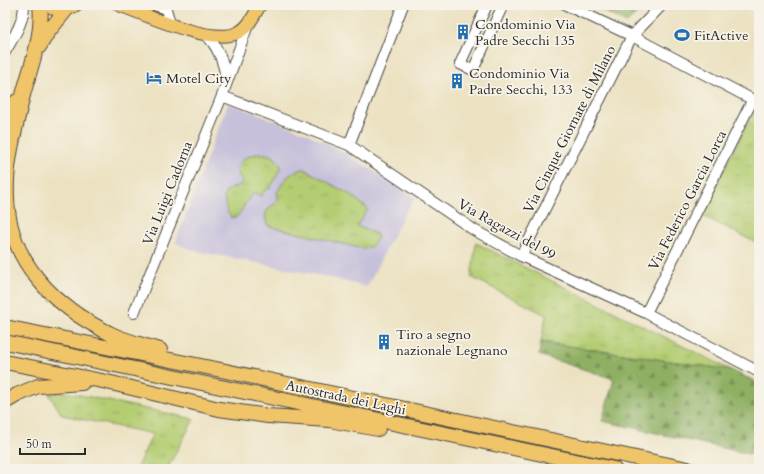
<svg xmlns="http://www.w3.org/2000/svg" width="764" height="474" font-family="Cardo,serif">
  <style>
    .industrial { fill: #c6c0da }
    .grass { fill: url(#grass-tufts); stroke: #707c4e }
    .forest { fill: url(#forest-firs); stroke: #5d6e48 }
    .lines { fill: none; stroke-linecap: round; stroke-linejoin: round }
    .minor-casing { stroke: #484642; stroke-width: 12 }
    .major-casing { stroke: #484642; stroke-width: 14 }
    .highway-casing { stroke: #484642; stroke-width: 16 }
    .minor { stroke: #fff; stroke-width: 10 }
    .major { stroke: #f0c469; stroke-width: 12 }
    .highway { stroke: #f0c469; stroke-width: 14 }
    .labels { text-anchor: middle; stroke-width: 3.5; stroke-linejoin: round; paint-order: stroke }
    .poi-label { font-size: 14px; fill: #2b2b2b; stroke: #f7f3e8; text-anchor: start }
    .street-label { font-size: 14px; fill: #2b2b2b; stroke: #f7f3e8 }
  </style>
  <defs>
    <pattern id="grass-tufts" width="24" height="20" patternUnits="userSpaceOnUse"><rect width="24" height="20" fill="#b4cd72"/><path d="M3 7l-1-3M5 7V3M7 7l1-3M15 17l-1-3M17 17v-4M19 17l1-3" fill="none" stroke="#9bb063"/></pattern>
    <pattern id="forest-firs" width="22" height="20" patternUnits="userSpaceOnUse"><rect width="22" height="20" fill="#8fb064"/><path d="M5 1l3.5 6h-7zM16 11l3.5 6h-7z" fill="#758f53"/></pattern>
  </defs>
  <rect width="100%" height="100%" fill="#f7f3e8"/>
  <filter id="ink" filterUnits="userSpaceOnUse"><feTurbulence type="fractalNoise" baseFrequency=".025" numOctaves="2"/><feDisplacementMap in="SourceGraphic" scale="8" xChannelSelector="R" yChannelSelector="G"/><feConvolveMatrix kernelMatrix="1 2 1 2 8 2 1 2 1" color-interpolation-filters="sRGB"/></filter>
  <filter id="wash" filterUnits="userSpaceOnUse"><feTurbulence type="fractalNoise" baseFrequency=".012" numOctaves="4" result="noise"/><feDisplacementMap in="SourceGraphic" scale="16" xChannelSelector="R" yChannelSelector="G"/><feGaussianBlur stdDeviation="0.9" result="paint"/><feColorMatrix in="noise" values="0 0 0 0 0 0 0 0 0 0 0 0 0 0 0 0 0 1.4 0 .05"/><feComposite in="paint" operator="in"/></filter>
  <g filter="url(#wash)">
    <rect width="100%" height="100%" fill="#ece2c2"/>
    <path class="industrial" d="M228 103 302 131 347 154 415 198 404 214 367 287 328 277 196 251 175 243Z"/>
    <path class="grass" d="M755 109 759 111V244L701 215Z
      M259 153C272 155 275 155 281 167L271 187 264 191 261 196 256 193 251 195 237 217 231 218C227 212 219 194 230 189 236 186 239 188 242 181L237 171C240 158 248 156 259 153Z
      M304 169 351 195 368 209 357 226 376 234 378 236C376 243 371 248 364 249L268 226C265 221 264 213 269 208 274 203 281 204 277 193 283 181 290 171 304 169Z
      M476 243 731 370 541 342 546 315 471 277Z
      M66 392 194 419 167 469H136L153 434 62 415 49 394Z"/>
    <path class="forest" d="M591 5H646L627 23Z
      M541 342 731 370 759 383V432L750 454 602 421 614 379 539 355Z"/>
  </g>
  <g filter="url(#ink)">
    <g class="lines">
      <g class="minor-casing">
        <path id="minor" d="M154 5 166 9 170 23
          M487 5 460 64 473 70 503 5
          M566 5 632 36 759 103
          M205 34C219 47 223 62 227 81
          M5 52C13 38 24 22 24 5
          M222 96 349 145 474 230 521 256 646 313 759 372
          M349 145 403 5
          M521 256 632 36 662 5
          M134 313 222 96 248 25
          M646 313 753 99"/>
      </g>
      <g class="major-casing">
        <path id="major" d="M47 5C56 11 67 11 76 5
          M119 5C146 15 211 45 237 33 248 29 254 15 260 5"/>
      </g>
      <g class="highway-casing">
        <path id="highway" d="M40 5C44 36 29 70 22 99 15 131 5 164 7 198 9 262 54 306 109 333 124 341 144 345 160 350
          M39 47 48 32 66 10
          M5 122 17 101
          M5 327 216 369 688 469
          M5 342 614 469
          M5 362 107 382 219 409 268 416 329 420 378 429
          M5 402 17 395 38 386 82 383"/>
      </g>
      <use href="#minor" class="minor"/>
      <use href="#major" class="major"/>
      <use href="#highway" class="highway"/>
    </g>
  </g>
  <defs>
    <g id="building-bare" transform="scale(1.2)"><path d="M-4-6H4V6H1V3H-1V6H-4ZM-2.5-4.3h1.7v1.8h-1.7ZM.8-4.3h1.7v1.8H.8ZM-2.5-1h1.7V.8h-1.7ZM.8-1h1.7V.8H.8Z" fill="#1f6fb2" stroke="#f7f3e8" stroke-width="2.5" paint-order="stroke"/></g>
    <g id="stadium-bare" transform="scale(1.2)"><path d="M0-5a6.5 5 0 1 0 0 10a6.5 5 0 1 0 0-10ZM-3.5-1.8h7v3.6h-7Z" fill="#1f6fb2" stroke="#f7f3e8" stroke-width="2.5" paint-order="stroke"/></g>
    <g id="hotel-bare" transform="scale(1.2)"><path d="M-6-4.5h1.5V1H6V5H4.5V3h-9V5H-6ZM-4 0a1.8 1.8 0 1 1 3.6 0ZM.5 0V-2.5h3Q6-2.5 6 0Z" fill="#1f6fb2" stroke="#f7f3e8" stroke-width="2.5" paint-order="stroke"/></g>
  </defs>
  <g fill-rule="evenodd">
    <use href="#building-bare" x="463" y="32"/>
    <use href="#stadium-bare" x="682" y="35"/>
    <use href="#hotel-bare" x="154" y="78"/>
    <use href="#building-bare" x="457" y="81"/>
    <use href="#building-bare" x="384" y="342"/>
  </g>
  <g class="labels">
    <g class="poi-label">
      <text x="475" y="29">Condominio Via<tspan x="475" dy="16">Padre Secchi 135</tspan></text>
      <text x="694" y="40">FitActive</text>
      <text x="469" y="78">Condominio Via<tspan x="469" dy="16">Padre Secchi, 133</tspan></text>
      <text x="166" y="83">Motel City</text>
      <text x="396" y="339">Tiro a segno<tspan x="396" dy="16">nazionale Legnano</tspan></text>
    </g>
    <g class="street-label">
      <text transform="translate(569 129) rotate(-63)" y="5">Via Cinque Giornate di Milano</text>
      <text transform="translate(167 193) rotate(-68)" y="5">Via Luigi Cadorna</text>
      <text transform="translate(687 200) rotate(-63)" y="5">Via Federico Garcia Lorca</text>
      <text transform="translate(507 229) rotate(29)" y="5">Via Ragazzi del 99</text>
      <text transform="translate(346 397) rotate(12)" y="5">Autostrada dei Laghi</text>
    </g>
  </g>
  <rect width="764" height="474" fill="none" stroke="#f7f3e8" stroke-width="20"/>
  <path d="M20 448v6h65v-6" fill="none" stroke="#2b2b2b" stroke-width="2"/>
  <text x="26" y="448" font-size="12" fill="#2b2b2b" stroke="#f7f3e8" stroke-width="3" paint-order="stroke">50 m</text>
</svg>
